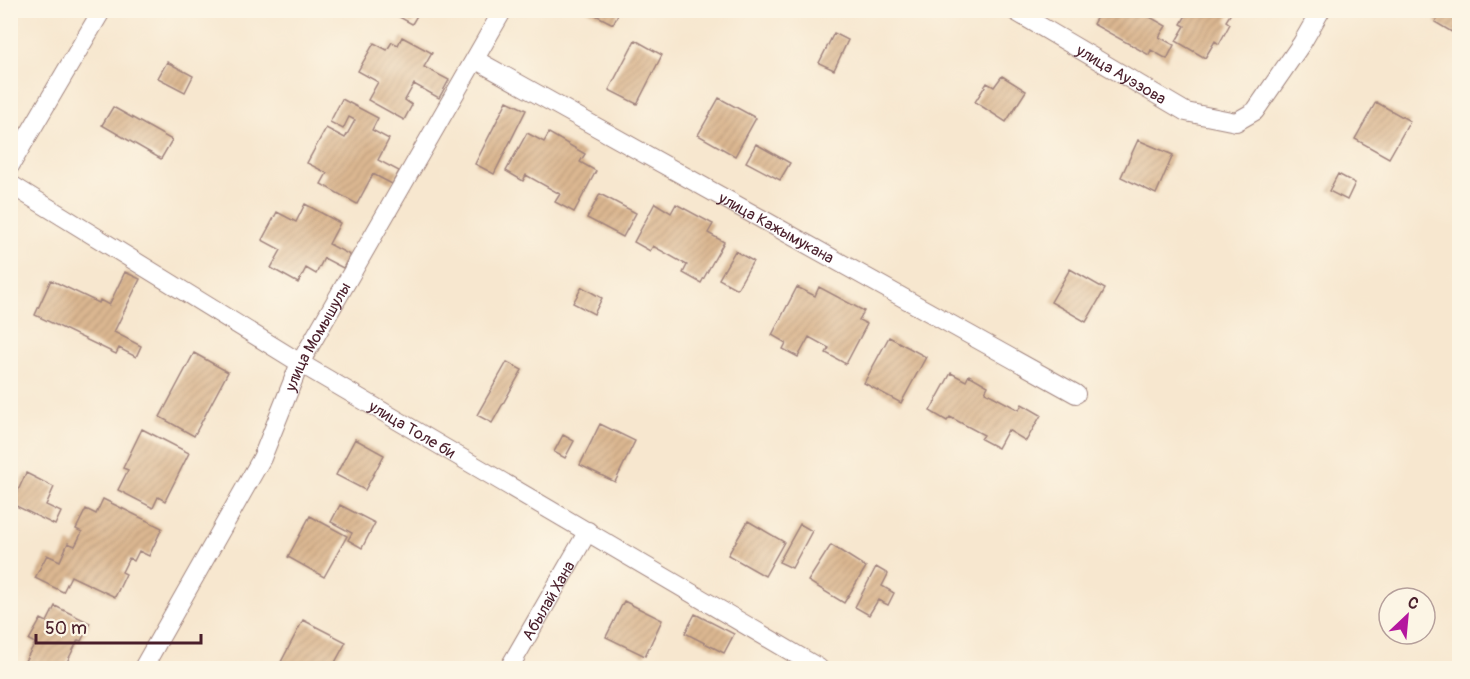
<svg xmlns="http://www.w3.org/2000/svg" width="1470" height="679" font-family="Pangolin,sans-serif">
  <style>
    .building { fill: url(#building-hatch) }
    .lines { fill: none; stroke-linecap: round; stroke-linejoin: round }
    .minor-casing { stroke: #a0837d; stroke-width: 20 }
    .minor { stroke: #fff; stroke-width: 18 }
    .labels { text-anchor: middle; stroke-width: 6; stroke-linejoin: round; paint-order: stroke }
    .street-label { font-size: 16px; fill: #4a1f2b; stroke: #fcf5e5 }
  </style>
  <defs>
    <pattern id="building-hatch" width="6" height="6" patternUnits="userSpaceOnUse" patternTransform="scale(1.5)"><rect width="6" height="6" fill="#dbb791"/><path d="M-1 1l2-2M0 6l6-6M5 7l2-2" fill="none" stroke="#bd9d7d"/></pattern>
  </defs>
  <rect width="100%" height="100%" fill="#fcf5e5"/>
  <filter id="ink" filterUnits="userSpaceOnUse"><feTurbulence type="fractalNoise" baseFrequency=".0167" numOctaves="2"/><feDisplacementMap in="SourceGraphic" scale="12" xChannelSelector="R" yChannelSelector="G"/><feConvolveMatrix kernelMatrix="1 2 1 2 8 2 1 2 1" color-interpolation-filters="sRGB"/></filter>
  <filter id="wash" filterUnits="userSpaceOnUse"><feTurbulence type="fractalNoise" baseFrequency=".008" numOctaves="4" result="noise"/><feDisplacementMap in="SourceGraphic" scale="24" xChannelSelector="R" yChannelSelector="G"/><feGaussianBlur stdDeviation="1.35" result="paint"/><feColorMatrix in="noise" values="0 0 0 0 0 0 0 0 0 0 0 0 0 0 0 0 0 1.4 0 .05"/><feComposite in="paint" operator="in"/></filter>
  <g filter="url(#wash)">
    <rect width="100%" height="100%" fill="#f7e7cf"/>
    <g id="blocks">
      <path class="building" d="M393 10H427L424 15 419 12 412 24 392 13Z
        M586 10H620L613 24Z
        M1101 10H1151L1148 16 1166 26 1159 37 1174 45 1167 59 1151 50 1149 55 1093 24Z
        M1189 10H1233L1226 21 1230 24 1219 44 1215 41 1205 58 1176 41 1185 26 1181 24Z
        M1442 10H1460V37L1435 22Z
        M834 33 848 40 834 70 819 63Z
        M402 37 432 53 424 67 449 80 439 98 414 84 405 100 412 105 404 120 368 100 378 82 358 71 374 43 387 50 392 42 398 45Z
        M635 40 662 55 637 104 609 90Z
        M167 62 193 76 185 92 158 78Z
        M1002 76 1026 91 1006 122 975 102 987 83 994 87Z
        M719 98 756 118 735 156 698 135Z
        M342 99 378 118 372 130 389 139 378 160 399 171 392 184 373 174 357 204 321 184 327 173 307 163 326 128 345 138 355 120 349 117 343 129 330 122Z
        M507 101 526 110 494 174 475 164Z
        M1376 102 1410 121 1389 158 1355 139Z
        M113 107 172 140 161 159 102 125Z
        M527 133 544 142 549 133 585 154 580 162 596 171 574 212 555 202 560 194 526 175 523 181 506 171Z
        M1138 140 1173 155 1156 194 1121 177Z
        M756 144 790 163 780 180 746 162Z
        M1338 174 1355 183 1347 200 1329 191Z
        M600 194 636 213 623 237 587 218Z
        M655 203 671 213 676 204 713 224 708 233 724 242 701 283 683 273 687 265 653 246 650 251 634 242Z
        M305 204 340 223 329 244 350 255 343 268 324 258 316 274 306 268 298 283 271 268 281 250 262 240 277 212 296 222Z
        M735 251 753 261 737 289 719 279Z
        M1070 269 1105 289 1086 322 1051 302Z
        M125 272 140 279 114 332 141 346 136 357 119 348 116 354 35 315 51 280 99 303 100 300 109 305Z
        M582 287 602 298 594 314 573 303Z
        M797 287 815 296 819 287 864 311 859 320 867 324 846 364 826 353 829 348 809 337 798 357 783 349 786 343 772 335Z
        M889 337 926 357 901 403 864 383Z
        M194 353 228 372 194 436 160 417Z
        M507 362 522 370 492 423 477 415Z
        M951 373 966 381 969 375 988 386 985 392 1019 410 1022 404 1041 415 1026 441 1008 430 998 448 981 439 984 435 950 417 947 421 930 411Z
        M600 424 635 441 615 482 580 465Z
        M142 429 189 453 165 501 158 497 153 508 118 490 128 470 123 468Z
        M563 435 574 441 565 458 554 452Z
        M355 439 384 455 365 490 336 475Z
        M26 473 54 487 46 505 61 512 55 525 12 504Z
        M103 499 162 528 149 556 139 551 134 561 129 558 122 572 126 574 115 597 71 576 63 592 35 578 47 555 60 561 68 543 75 546 82 532 76 529 86 509 96 514Z
        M340 505 375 523 362 548 348 540 352 533 331 522Z
        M310 516 347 536 324 577 288 557Z
        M748 521 784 542 765 576 728 555Z
        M800 524 812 531 792 568 779 562Z
        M831 545 866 567 844 603 808 581Z
        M876 567 888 574 882 586 894 593 888 605 878 600 869 615 855 607Z
        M624 601 662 620 645 656 606 637Z
        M55 606 90 623 81 641 78 640 65 666 70 668H41L25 661 35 643 29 640 41 619 47 622Z
        M695 614 734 634 724 653 685 633Z
        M303 620 346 642 332 668H287L280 664Z"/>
    </g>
  </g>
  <g filter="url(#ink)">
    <use href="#blocks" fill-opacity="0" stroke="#a0837d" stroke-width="1.5"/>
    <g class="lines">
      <g class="minor-casing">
        <g id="minor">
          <path id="s1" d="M1013 10 1186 112 1236 122 1255 111 1302 43 1321 10"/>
          <path id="s2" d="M476 60 1076 394"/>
          <path d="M10 166 102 10"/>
          <path id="s3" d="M10 184 300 363 819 668"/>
          <path id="s4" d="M143 668 262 458 300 363 503 10"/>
          <path id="s5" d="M509 668 588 531"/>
        </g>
      </g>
      <use href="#minor" class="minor"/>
    </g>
  </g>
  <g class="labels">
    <g class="street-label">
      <text dy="6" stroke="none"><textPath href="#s1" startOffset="126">улица Ауэзова</textPath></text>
      <text dy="6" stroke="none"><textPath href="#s2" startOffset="344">улица Кажымукана</textPath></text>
      <text dy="6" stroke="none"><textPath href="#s4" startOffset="375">улица Момышулы</textPath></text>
      <text dy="6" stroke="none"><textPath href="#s3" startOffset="471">улица Толе би</textPath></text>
      <text dy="6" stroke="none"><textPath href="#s5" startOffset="78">Абылай Хана</textPath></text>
    </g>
  </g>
  <rect width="1470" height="679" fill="none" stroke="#fcf5e5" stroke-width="36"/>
  <g transform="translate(1407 616) rotate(26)"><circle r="28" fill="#fcf5e5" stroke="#b59f9b" stroke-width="1.5"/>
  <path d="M0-4.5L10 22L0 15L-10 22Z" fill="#b5179e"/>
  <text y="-9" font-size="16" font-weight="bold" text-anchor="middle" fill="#4a1f2b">С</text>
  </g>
  <path d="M36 634v9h165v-9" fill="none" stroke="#4a1f2b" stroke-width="3"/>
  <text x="45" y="634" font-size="18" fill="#4a1f2b" stroke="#fcf5e5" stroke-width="4.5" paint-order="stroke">50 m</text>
</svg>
